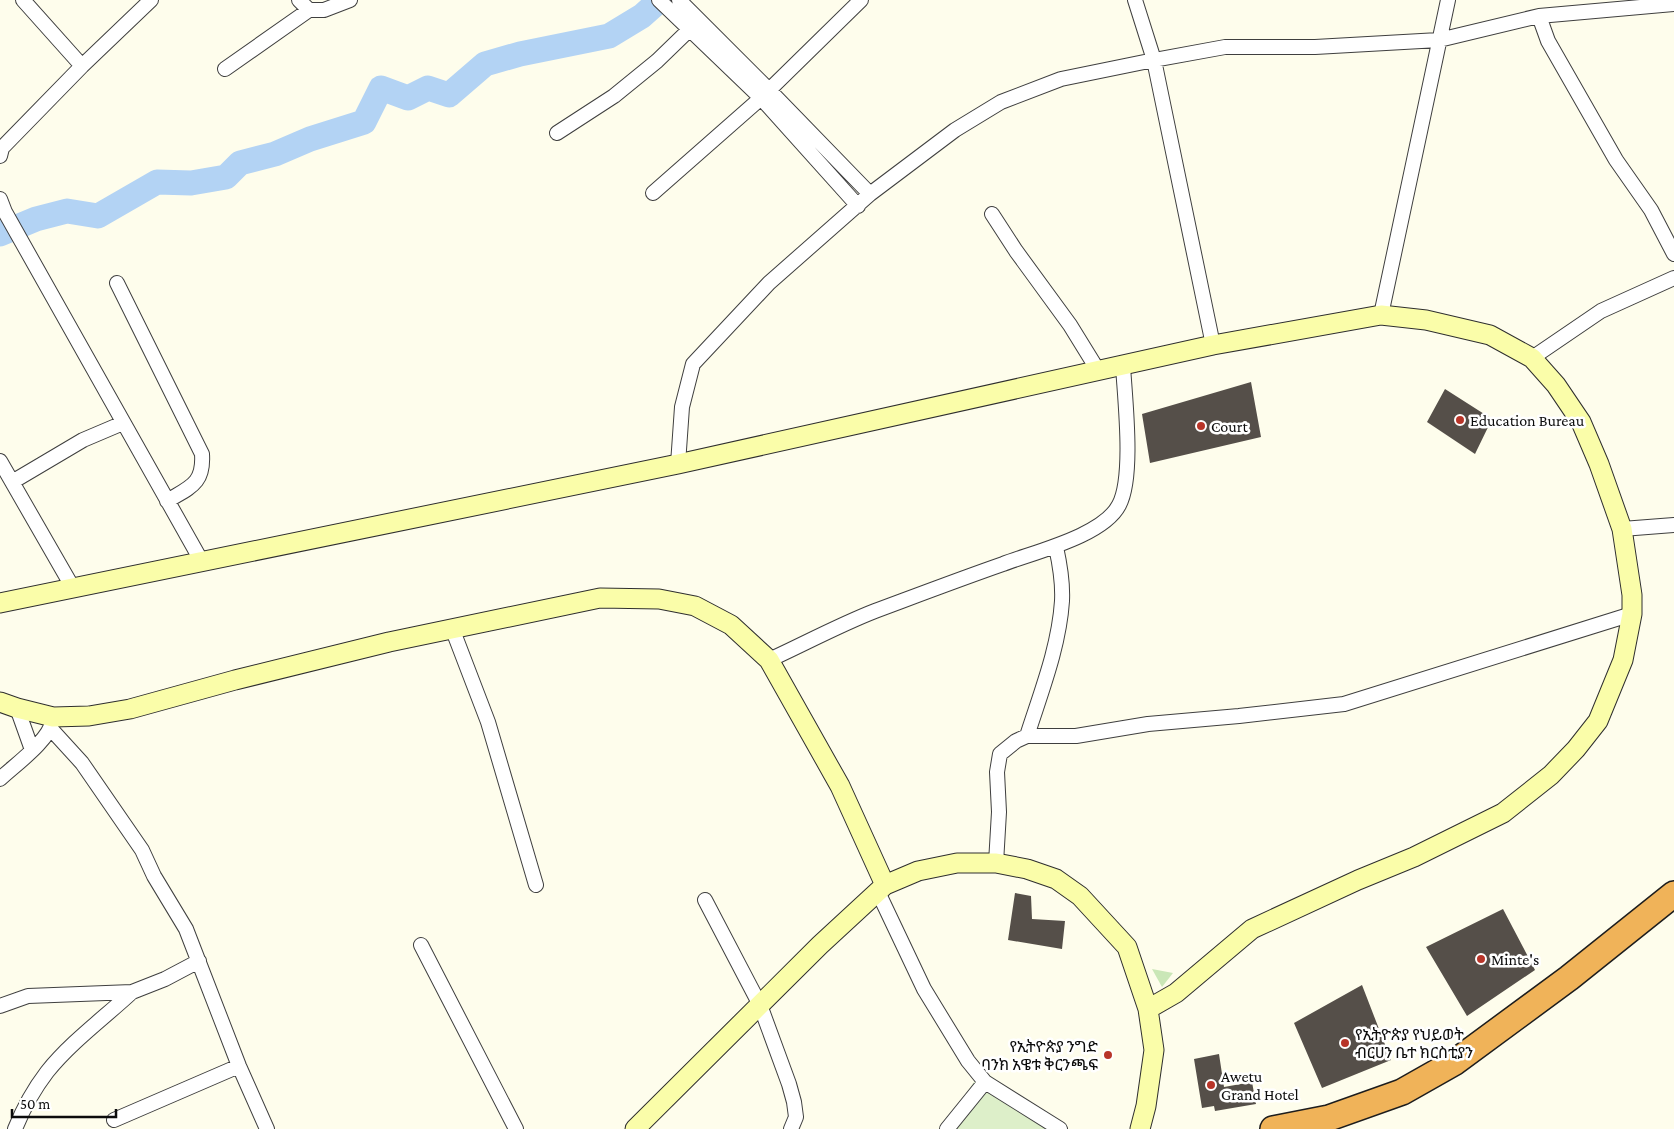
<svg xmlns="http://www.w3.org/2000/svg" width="1674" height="1129" font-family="'Crimson Pro','Noto Sans Ethiopic',serif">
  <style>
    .green { fill: #cae7b7 }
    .pitch { fill: #ddefc9 }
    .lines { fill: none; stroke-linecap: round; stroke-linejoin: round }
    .river { stroke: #b3d3f4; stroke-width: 25 }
    .building { fill: #554f49 }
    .street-casing { stroke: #3f3f3f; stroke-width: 16 }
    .secondary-casing { stroke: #2e2e2e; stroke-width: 21 }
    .highway-casing { stroke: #1d1d1d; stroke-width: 28 }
    .street { stroke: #fff; stroke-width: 14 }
    .secondary { stroke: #fafda9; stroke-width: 19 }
    .highway { stroke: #f0b359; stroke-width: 25 }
    .poi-dot { fill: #b83529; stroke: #fff; stroke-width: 2 }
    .labels { text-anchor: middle; stroke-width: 5; stroke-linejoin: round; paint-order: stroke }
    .poi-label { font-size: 16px; fill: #0c0c0c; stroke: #fff; text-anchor: start }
  </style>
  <rect width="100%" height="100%" fill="#fefdec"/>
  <path class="green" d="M1152 969 1173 973 1162 987Z"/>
  <path class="pitch" d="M982 1070 1066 1129H942Z"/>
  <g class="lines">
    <path class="river" d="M0 234 36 219 67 211 98 216 157 182 191 183 226 177 240 163 275 154 310 139 364 122 381 88 408 98 428 88 449 95 485 64 520 54 609 36 642 16 660 0"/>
  </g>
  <path class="building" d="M1251 382 1261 437 1150 463 1142 414Z
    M1445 389 1492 419 1475 454 1427 422Z
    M1015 893 1031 896 1032 919 1065 921 1062 949 1008 940Z
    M1503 909 1535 970 1467 1016 1426 947Z
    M1362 985 1391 1060 1322 1088 1294 1023Z
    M1219 1054 1224 1087 1252 1082 1256 1104 1215 1111 1214 1106 1202 1108 1194 1059Z"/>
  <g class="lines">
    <g class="street-casing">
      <path id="street" d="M23 0 82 66
        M299 0 309 10
        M659 0 761 98 858 206
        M679 0 769 90 870 194
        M1135 0 1154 60 1213 345
        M1539 16 1548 41 1616 160 1651 210 1674 254
        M225 69 309 10H324L350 0
        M557 133 614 96 657 61 689 30
        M0 156 2 148 82 66 151 0
        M653 193 761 98 861 0
        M0 199 5 212 202 562
        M992 214 1016 251 1070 325 1099 372
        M117 283 202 454C204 484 190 487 167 501
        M1381 315 1448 0
        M1532 358 1601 311 1674 278
        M0 461 73 588
        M678 464 682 407 693 364 769 283 870 194 955 130 1001 102 1061 79 1154 60 1225 47H1315L1439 40 1539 16 1674 4
        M12 482 83 440 123 423
        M1622 529 1674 525
        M452 628 488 722 536 885
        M769 660C804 644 839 625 875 611 918 595 960 579 1003 564 1034 552 1103 536 1119 505 1134 477 1125 400 1123 366
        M17 708 32 750
        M51 729 82 763 142 850 154 876 186 929 239 1066 267 1129
        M1027 736C1041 692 1059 647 1062 601 1063 582 1060 565 1056 547
        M0 779C16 764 49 741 53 720
        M996 863 999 812 997 772 1000 754 1016 741 1027 736H1076L1148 724 1239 716 1344 704 1632 614
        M878 892 924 989 968 1061 985 1082 1060 1129
        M705 900 760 1005 789 1084 794 1102 796 1117 791 1129
        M421 945 516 1129
        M0 1006 28 996 132 992 165 979 199 961
        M114 1120 239 1066
        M15 1129C23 1109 34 1089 47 1072 71 1042 104 1018 132 992
        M947 1129 985 1082"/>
    </g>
    <g class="secondary-casing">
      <path id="secondary" d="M0 603 678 464 1213 345 1381 315 1426 320 1490 335 1532 358 1556 385 1581 422 1599 464 1622 529 1632 595V614L1623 660 1598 721 1576 749 1551 775 1503 813 1414 857 1358 880 1252 929 1176 993 1148 1009
        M0 702 17 708 53 717 89 716 130 709 235 680 389 642 600 598 659 599 695 606 731 625 769 660 840 786 885 885
        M635 1129 820 945 885 885 918 871 957 863H996L1027 869 1056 879 1080 896 1127 947 1148 1009 1154 1050 1146 1106 1140 1129"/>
    </g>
    <g class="highway-casing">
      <path id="highway" d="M1273 1129 1329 1118 1402 1092 1455 1062 1569 978 1674 894"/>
    </g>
    <use href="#street" class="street"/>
    <use href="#secondary" class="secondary"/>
    <use href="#highway" class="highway"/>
  </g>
  <g class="poi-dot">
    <circle cx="1460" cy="420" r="5"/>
    <circle cx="1201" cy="426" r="5"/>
    <circle cx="1481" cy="959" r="5"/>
    <circle cx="1345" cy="1043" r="5"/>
    <circle cx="1108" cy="1055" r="5"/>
    <circle cx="1211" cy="1085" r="5"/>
  </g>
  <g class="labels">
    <g class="poi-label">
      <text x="1470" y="426">Education Bureau</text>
      <text x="1211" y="432">Court</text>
      <text x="1491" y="965">Minte's</text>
      <text x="1355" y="1040">የኢትዮጵያ የህይወት<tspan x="1355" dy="18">ብርሀን ቤተ ክርስቲያን</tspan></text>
      <text x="1098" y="1052" text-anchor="end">የኢትዮጵያ ንግድ<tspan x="1098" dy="18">ባንክ አዌቱ ቅርንጫፍ</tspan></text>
      <text x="1221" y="1082">Awetu<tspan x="1221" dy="18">Grand Hotel</tspan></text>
    </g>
  </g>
  <path d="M12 1109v8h104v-8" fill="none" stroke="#0c0c0c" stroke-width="2.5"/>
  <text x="20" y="1109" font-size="15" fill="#0c0c0c" stroke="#ffffff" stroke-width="4" paint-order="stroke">50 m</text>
</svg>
